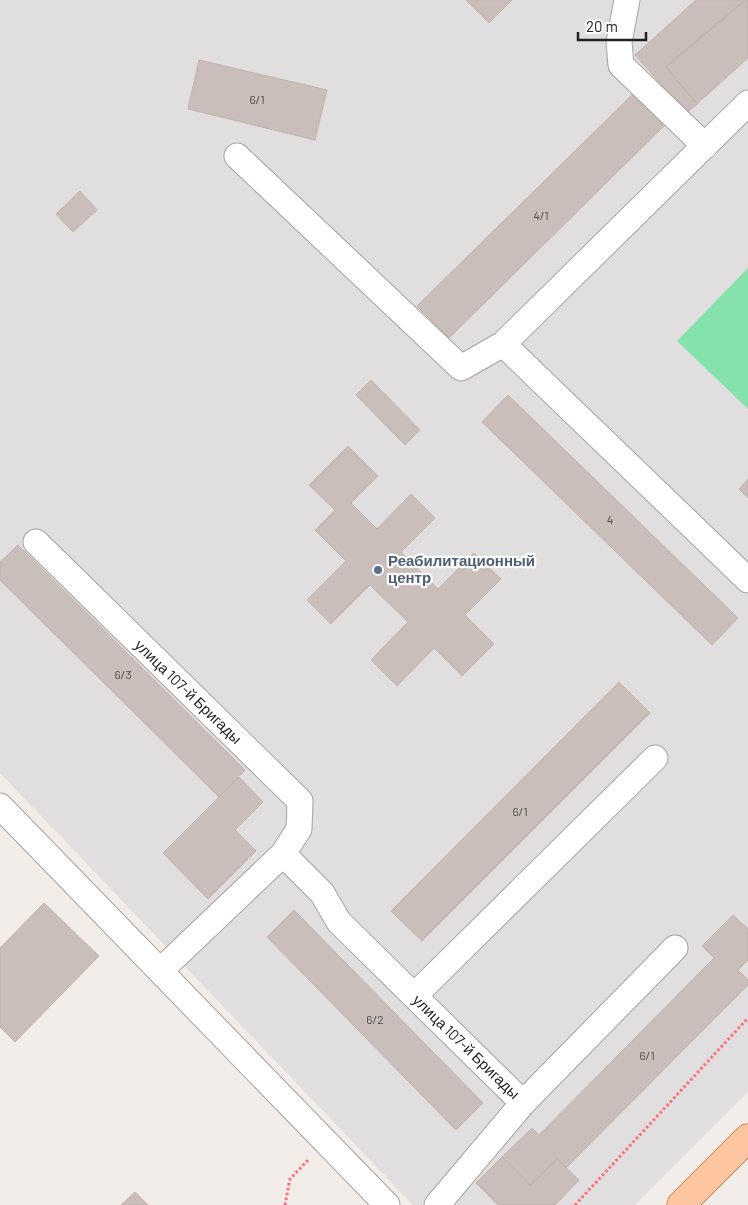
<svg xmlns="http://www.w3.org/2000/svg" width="748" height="1205" font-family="Barlow,sans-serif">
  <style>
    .residential { fill: #e0dedf }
    .pitch { fill: #85e2ad }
    .building { fill: #cabebb; stroke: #c4b1aa }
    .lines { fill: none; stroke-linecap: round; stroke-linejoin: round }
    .minor-casing { stroke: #a3a3a3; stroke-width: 27 }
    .major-casing { stroke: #9f4e00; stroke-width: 29 }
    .path { stroke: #fe6d79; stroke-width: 3; stroke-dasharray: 2.5 2.5; stroke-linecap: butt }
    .minor { stroke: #fff; stroke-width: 25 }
    .major { stroke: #fec5a1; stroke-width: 28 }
    .service-dot { fill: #5c6f8a; stroke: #fff; stroke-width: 2 }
    .labels { text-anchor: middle; stroke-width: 4.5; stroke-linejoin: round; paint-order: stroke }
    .number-label { font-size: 12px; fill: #4c4948 }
    .service-label { font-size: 15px; font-weight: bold; fill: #4e5e75; stroke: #fff; text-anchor: start }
    .street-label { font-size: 15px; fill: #222; stroke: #fff }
  </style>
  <rect width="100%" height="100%" fill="#f2ede8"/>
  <path class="residential" d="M0 0H748V1092L635 1205H413L0 773Z"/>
  <path class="pitch" d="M748 268V409L677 341Z"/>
  <path class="building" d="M466 0H512L489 23Z
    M696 0H745L666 67 697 104 687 113 635 55Z
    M745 0H748V58L697 104 666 67Z
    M199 60 327 90 315 140 188 109Z
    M634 93 665 125 449 338 417 306Z
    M80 191 97 210 73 232 56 214Z
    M371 380 420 430 405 445 356 395Z
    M508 395 738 618 712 645 482 422Z
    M348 446 378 476 351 503 377 529 411 494 435 518 401 552 438 589 474 553 501 579 465 615 494 644 462 676 434 648 397 686 371 660 408 622 370 585 331 624 307 600 346 561 315 530 335 510 309 485Z
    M748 479V498L739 489Z
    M18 545 245 770 219 797 0 580V562Z
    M619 682 650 713 422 941 391 911Z
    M239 777 263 802 235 830 256 851 208 899 163 853Z
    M44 903 99 956 15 1042 0 1027V948Z
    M294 910 483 1103 456 1130 267 937Z
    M733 915 748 929V960L738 970 748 980V985L566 1168 557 1159 530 1185 502 1157 532 1128 539 1135 714 958 702 946Z
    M502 1157 530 1185 557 1159 579 1180 555 1205H498L476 1183Z
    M135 1192 148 1205H121Z"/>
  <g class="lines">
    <g class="minor-casing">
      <path id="minor" d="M627 0 619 42 621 65 705 146
        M237 156 461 368 503 344 748 103
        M503 344 748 580
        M36 542 300 801 299 829 283 854 160 971
        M0 806 387 1205
        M283 854 322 893 339 922 523 1103 675 948
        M414 996 655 758
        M437 1205 523 1103"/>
    </g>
    <g class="major-casing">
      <path id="major" d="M681 1205 748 1138"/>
    </g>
    <path class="path" d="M285 1205 290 1179 309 1159
      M575 1205 748 1018"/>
    <use href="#minor" class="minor"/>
    <use href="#major" class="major"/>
  </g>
  <circle class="service-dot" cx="378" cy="570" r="5"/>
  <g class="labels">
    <g class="number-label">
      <text x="257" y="104">6/1</text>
      <text x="541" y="220">4/1</text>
      <text x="610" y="524">4</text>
      <text x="123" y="679">6/3</text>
      <text x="520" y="816">6/1</text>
      <text x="375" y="1024">6/2</text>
      <text x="647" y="1060">6/1</text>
    </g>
    <g class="service-label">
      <text x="388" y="566">Реабилитационный<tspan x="388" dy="17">центр</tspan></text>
    </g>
    <g class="street-label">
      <text transform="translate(188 692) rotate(44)" y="5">улица 107-й Бригады</text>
      <text transform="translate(466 1047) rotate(44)" y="5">улица 107-й Бригады</text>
    </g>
  </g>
  <path d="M578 32v8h68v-8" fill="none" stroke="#222222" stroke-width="2.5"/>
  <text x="586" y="32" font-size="15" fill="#222222" stroke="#ffffff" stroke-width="4" paint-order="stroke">20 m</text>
</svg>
